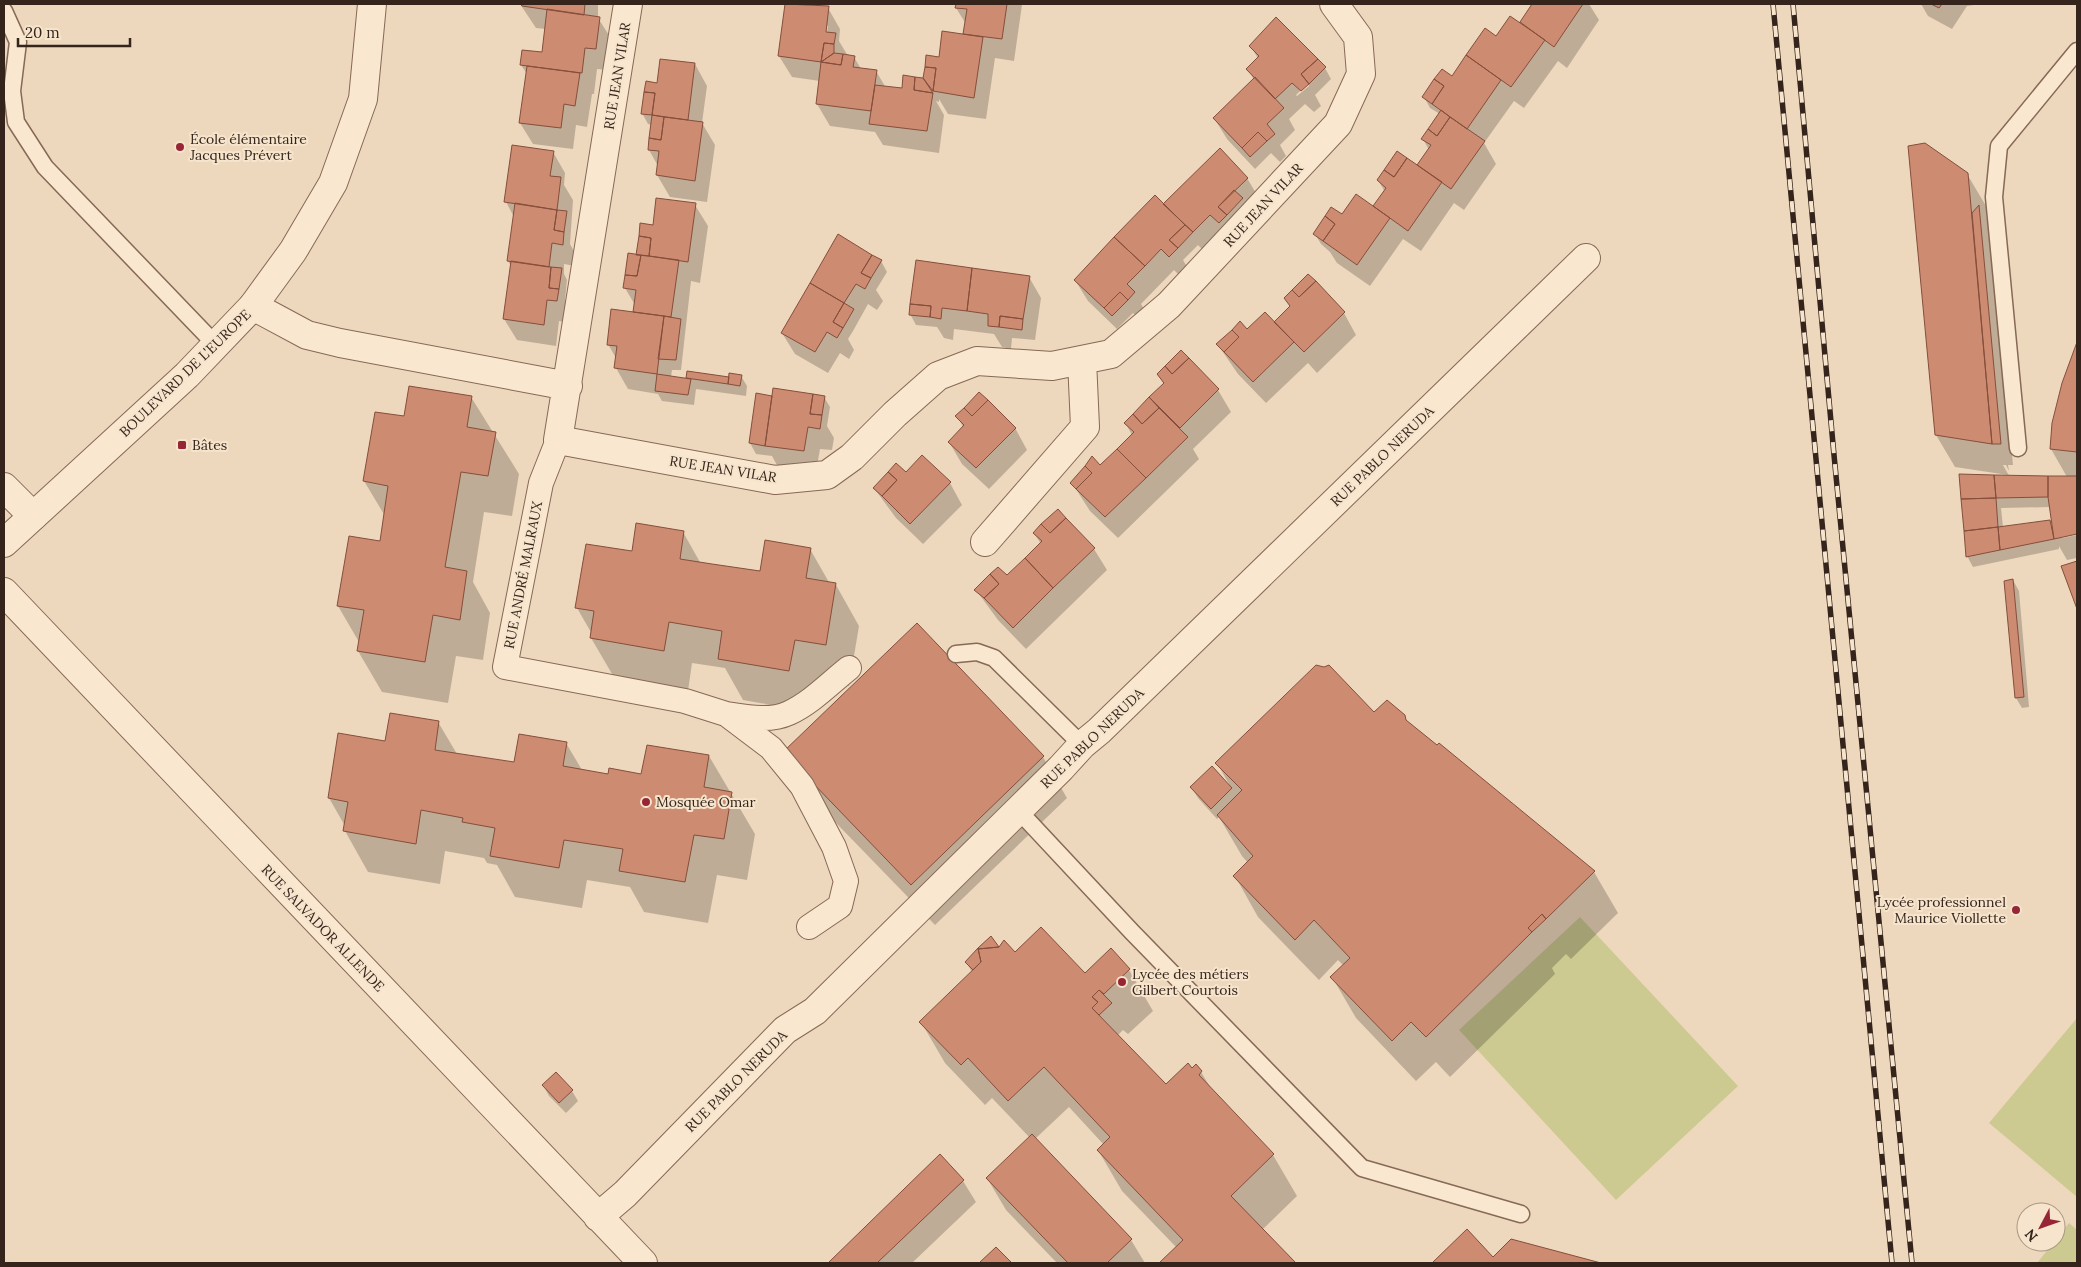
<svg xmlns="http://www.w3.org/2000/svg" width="2081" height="1267" font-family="Lora,serif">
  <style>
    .green { fill: #ccca91 }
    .shadow { fill: #0003; fill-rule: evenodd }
    .building { fill: #cd8b71; stroke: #854e3b }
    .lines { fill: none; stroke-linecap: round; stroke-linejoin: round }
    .service-casing { stroke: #866956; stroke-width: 19 }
    .pedestrian-casing { stroke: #866956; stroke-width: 26 }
    .minor-casing { stroke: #866956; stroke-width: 30 }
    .tertiary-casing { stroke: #866956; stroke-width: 30 }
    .service { stroke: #f9e7d0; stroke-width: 16 }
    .pedestrian { stroke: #f9e7d0; stroke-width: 24 }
    .minor { stroke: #f9e7d0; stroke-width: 28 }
    .tertiary { stroke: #f9e7d0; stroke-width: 28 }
    .rail-casing { stroke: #35241b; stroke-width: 5.5 }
    .rail { stroke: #f6e4cc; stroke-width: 4; stroke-dasharray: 11; stroke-linecap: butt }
    .poi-dot { fill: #962536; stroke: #f6e4cc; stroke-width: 2 }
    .labels { text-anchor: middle; stroke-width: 4; stroke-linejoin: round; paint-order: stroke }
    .street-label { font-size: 14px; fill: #35241b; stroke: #f6e4cc }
    .poi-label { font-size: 14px; fill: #35241b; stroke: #f6e4cc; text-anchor: start }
  </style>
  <rect width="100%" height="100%" fill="#eed8bd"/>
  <path class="green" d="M1580 917 1738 1086 1616 1200 1459 1030Z
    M2077 1018V1197L1989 1123Z
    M2069 1223 2077 1230V1263H2037L2054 1242H2056V1239Z"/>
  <path class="shadow" d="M520 4H598V18L612 40 608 70 597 69 594 94H592L587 127 576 125 573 149 533 144 520 123 527 74 521 65 543 54 546 29 536 28Z
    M786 4 828 8 840 29 839 41 848 56 854 57 861 69 876 71 886 88 903 90 915 79 925 80 940 58 964 36 966 24 956 8 957 4 1022 5 1014 61 995 58 986 119 948 114 939 99V102L936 101 944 115 939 153 883 145 875 132 830 126 817 104 820 81 792 77 779 56ZM825 26H828L826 38Z
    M1530 4H1589L1599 20 1567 68 1558 61 1524 108 1514 101 1484 143 1496 164 1464 210 1454 203 1421 251 1403 239 1370 286 1337 263 1330 252 1321 244 1315 234 1343 216 1374 208 1385 192 1378 180 1417 167 1429 150 1423 139 1440 114 1430 108 1424 97 1452 77 1486 30 1496 37 1520 24 1531 7Z
    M1921 4H1981L1967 6 1952 29 1928 16Z
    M1276 19 1325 68 1331 79 1315 95 1321 106 1314 112 1305 104 1289 119 1295 130 1280 145 1286 156 1280 162 1271 153 1255 169 1227 139 1214 118 1254 80 1248 69 1258 59 1251 46ZM1309 82V86L1297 96 1296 95Z
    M695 64 707 86 702 123 715 145 707 202 670 197 657 175 658 166 649 150 652 125 648 124 642 113 658 84Z
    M553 152 565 173 564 185 573 200 570 244 576 255 575 266 564 264V274L567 280 565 300 571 311 569 323 559 321 556 346 517 340 504 319 511 266 508 261 514 217 506 202Z
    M1967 174 1986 206 1987 221 1991 228 2013 465H2008L2009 471 2006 465H2003L2012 481 2067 477 2051 449 2073 353 2077 345V533L2062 536V538L2077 535V558L2067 560 2059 546V549L1973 567 1967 556 1960 476H2008V475L1955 467 1936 435ZM2051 507 2054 528 2050 522 2003 527 2001 508Z
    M1247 178 1260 200 1206 253 1198 245 1183 260 1189 270 1182 278 1174 270 1141 304 1147 314 1141 321 1133 313 1117 329 1088 301 1075 280 1163 206Z
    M695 205 708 226 700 283 691 281 681 370H672L671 377 687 379 688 373 730 379 741 376 747 386 746 396 696 389 694 405 662 401 658 394 628 389 616 368 617 360 608 344 634 313 635 305 625 288 637 256 654 226Z
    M881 261 887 272 876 290 883 301 877 310 868 304 853 331 848 339 854 350 849 359 840 353 828 373 795 354 782 333Z
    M1308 276 1344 313 1356 335 1317 373 1308 363 1266 403 1238 374 1218 345 1247 331 1274 323 1291 308 1285 298Z
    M1029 277 1041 298 1035 340 1012 338 1011 349 1002 347 994 334 954 329 953 340 944 338 937 327 916 325 910 314Z
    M1181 352 1218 390 1231 412 1193 449 1199 459 1118 538 1090 511 1072 483 1100 467 1132 435 1126 424 1164 385 1158 374Z
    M471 397 519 474 512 516 484 512 473 582 490 613 483 660 456 656 448 703 382 692 358 651 359 642 338 606 381 543 385 516 364 481 405 417Z
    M773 397H824L830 407 827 426 834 438 832 450 820 449 816 472 778 467 772 456 756 454 750 443Z
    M957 416 1015 428 1027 450 989 489 962 464 949 442 963 427Z
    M906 473 950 483 962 505 923 544 896 518 874 488Z
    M1058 511 1094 549 1107 570 1026 649 998 620 976 590 1007 577 1041 544 1034 533Z
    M683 532 701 564 761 572 810 549 830 584 836 585 859 626 849 686 818 681 812 712 743 700 725 668 692 663 688 691 615 679 591 638 592 634 577 608 633 553Z
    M2013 580 2019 591 2029 707 2022 708 2016 698Z
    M917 625 1043 757 1067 798 935 925 808 794Z
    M1374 714 1404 716 1409 724 1436 746 1439 745 1594 872 1618 913 1571 959 1566 954 1552 968 1555 974 1450 1077 1436 1062 1416 1081 1356 1018 1332 977 1344 966 1338 960 1319 980 1258 917 1235 876 1248 863 1242 856 1219 817 1217 819 1198 798 1192 788 1230 786 1217 763Z
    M438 722 457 754 515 764 566 743 582 770 610 775H642L709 756 755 834 747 880 717 875 708 923 644 912 630 887 587 880 582 908 515 897 497 865 487 863 484 858 445 851 440 884 368 872 345 831V826L329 798 386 743Z
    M999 949 1085 975 1129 970 1153 1011 1128 1034 1123 1030 1117 1036 1166 1086 1192 1070 1201 1072 1212 1090 1273 1155 1297 1196 1262 1230 1294 1263H1161L1177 1248 1122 1191 1098 1150 1104 1145 1069 1107 1035 1139 1131 1240 1145 1263H1057L1006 1210 987 1178 1030 1138 992 1098 985 1105 945 1063 921 1022 972 972 966 962Z
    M543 1085 572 1091 578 1101 566 1113 549 1096Z
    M940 1156 963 1181 976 1202 912 1263H830Z
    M1467 1231 1493 1259 1512 1240 1596 1263H1434Z"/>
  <path class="building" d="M520 4H585L584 15 522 6Z
    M785 4 829 6 826 32 836 33 834 44 824 43 821 62 778 56Z
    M956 4H1007L1002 39 963 34 967 9 955 8Z
    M1532 4H1583L1554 47 1520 22Z
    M1931 4H1942L1939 8Z
    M547 9 600 17 596 49 585 48 582 73 520 65 522 50 542 52Z
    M1510 16 1545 40 1511 87 1466 55 1485 28 1496 36Z
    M1276 17 1318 59 1301 74 1309 84 1301 91 1292 83 1275 99 1246 69 1259 56 1249 46Z
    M942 31 983 37 974 98 933 91 936 68 925 67 926 55 939 57Z
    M824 43 834 44V53L821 62Z
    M834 53 843 54 841 65 821 62Z
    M843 54 855 56 853 67 877 70 871 111 816 104 821 62 841 65Z
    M1466 55 1501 80 1467 129 1432 104 1444 86 1434 79 1442 69 1452 76Z
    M660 59 695 63 688 120 652 115 655 93 644 92 646 81 657 83Z
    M1318 59 1326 67 1309 84 1301 74Z
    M527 66 580 73 575 106 564 104 561 128 519 123Z
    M925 67 936 68 933 91 923 78Z
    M903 75 915 77 914 90 933 93 927 131 869 124 875 85 902 88Z
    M915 77 923 78 933 93 914 90Z
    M1255 77 1284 108 1267 124 1275 134 1267 141 1258 132 1242 148 1213 118Z
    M1434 79 1444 86 1432 104 1422 97Z
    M644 92 655 93 652 115 641 114Z
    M1441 110 1450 117 1437 136 1428 129Z
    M652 115 664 117 661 140 649 138Z
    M664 117 703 122 695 181 656 175 659 151 648 150 649 138 661 140Z
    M1450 117 1485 141 1451 189 1417 165 1431 145 1421 139 1428 129 1437 136Z
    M1258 132 1267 141 1250 157 1242 148Z
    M1925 143 1968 173 1992 444 1935 435 1908 146Z
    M512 145 554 151 550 176 561 177 557 210 504 202Z
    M1220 148 1248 178 1218 207 1227 215 1219 223 1210 215 1193 232 1163 204Z
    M1397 151 1407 158 1394 177 1384 170Z
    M1407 158 1442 182 1408 231 1373 206 1386 188 1377 180 1384 170 1394 177Z
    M1234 190 1243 198 1227 215 1218 207Z
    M1356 194 1390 218 1357 265 1323 241 1335 224 1325 216 1331 207 1342 214Z
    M1155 195 1185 225 1169 240 1178 248 1169 257 1161 249 1145 266 1114 237Z
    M656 198 696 203 688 262 649 256 651 238 639 236 640 223 653 225Z
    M515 203 557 210 554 230 564 232 563 245 552 243 549 267 507 261Z
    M1979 205 2001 444H1992L1972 213Z
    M557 210 567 211 564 232 554 230Z
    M1325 216 1335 224 1323 241 1313 234Z
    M1185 225 1193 232 1178 248 1169 240Z
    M838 234 872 255 861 273 871 278 865 289 856 284 844 303 810 283Z
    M639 236 651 238 649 256 636 255Z
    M1114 237 1145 266 1127 284 1135 292 1128 300 1120 292 1104 308 1074 280Z
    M628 253 641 255 637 276 625 275Z
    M641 255 679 260 671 317 633 312 636 290 623 288 625 275 637 276Z
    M872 255 882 260 871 278 861 273Z
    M916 260 972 268 967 311 942 308 941 319 930 317 931 306 910 304Z
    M511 261 551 267 549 288 559 289 557 301 547 300 544 325 503 319Z
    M551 267 562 268 559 289 549 288Z
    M972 268 1030 276 1023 319 1000 316 999 327 988 326V314L967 311Z
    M1308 274 1316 281 1299 297 1292 290Z
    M1316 281 1345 312 1304 352 1274 322 1290 306 1284 298 1292 290 1299 297Z
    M810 283 844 303 833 322 843 328 837 338 827 332 815 352 781 333Z
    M1120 292 1128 300 1112 316 1104 308Z
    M844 303 854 309 843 328 833 322Z
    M910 304 931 306 930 317 909 315Z
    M611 309 664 316 657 374 614 368 617 346 607 345Z
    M1265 312 1294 342 1253 382 1224 352 1239 337 1232 330 1240 321 1247 329Z
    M664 316 681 319 676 360 658 359Z
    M1000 316 1023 319 1022 330 999 327Z
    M1232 330 1239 337 1224 352 1216 344Z
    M2077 342V452L2050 449 2052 423 2062 383Z
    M1181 350 1189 358 1172 374 1165 366Z
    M1189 358 1219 389 1180 428 1149 397 1164 383 1157 374 1165 366 1172 374Z
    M687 371 729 377 728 384 686 378Z
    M729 373 742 375 740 386 728 384Z
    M657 374 691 379 688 395 655 391Z
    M409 386 472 396 467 427 496 432 488 476 461 472 445 567 467 571 460 620 433 615 425 662 357 651 364 610 337 606 349 536 380 541 388 486 363 481 375 412 404 416Z
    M773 388 813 394 810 414 822 415 820 429 808 427 804 451 765 446Z
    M979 392 988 400 972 416 964 408Z
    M756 393 772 396 765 446 749 443Z
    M813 394 825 396 822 415 810 414Z
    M1149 397 1159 408 1142 424 1133 414Z
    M988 400 1016 428 976 468 948 442 964 425 955 416 964 408 972 416Z
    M1159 408 1188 437 1146 478 1117 449 1134 432 1124 423 1133 414 1142 424Z
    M1117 449 1146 478 1105 517 1076 489 1092 473 1085 466 1092 456 1100 465Z
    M922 455 951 482 910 524 882 496 897 480 888 472 896 463 906 472Z
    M1085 466 1092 473 1076 489 1070 483Z
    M888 472 897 480 882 496 873 488Z
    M1959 474 1994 475 1996 498 1961 499Z
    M1994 475 2048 476V497L1996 498Z
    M2048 476H2077V534L2054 539 2048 497Z
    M1996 498 1998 527 1964 531 1961 499Z
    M1058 509 1066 518 1050 533 1041 524Z
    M1066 518 1095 548 1053 588 1025 558 1042 541 1033 533 1041 524 1050 533Z
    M2050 520 2054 539 2000 550 1998 527Z
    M636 523 684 531 680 559 712 564 760 571 765 540 811 548 806 578 836 583 826 645 795 640 789 671 718 659 722 631 669 622 664 651 590 638 594 611 575 608 586 544 632 551Z
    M1998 527 2000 550 1966 557 1964 531Z
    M1025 558 1053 588 1013 628 984 598 999 584 990 574 998 567 1007 575Z
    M2077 561V609L2061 566Z
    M990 574 999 584 984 598 974 590Z
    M2013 579 2024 697 2015 698 2004 581Z
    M917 623 1044 756 911 885 783 752Z
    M1316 665 1324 667 1329 665 1374 712 1387 700 1405 715 1406 720 1437 745 1439 743 1595 871 1546 919 1542 914 1528 928 1532 932 1426 1037 1411 1022 1392 1041 1330 977 1350 958 1314 920 1295 940 1233 876 1253 856 1217 815 1242 790 1215 763Z
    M390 713 439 721 435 750 514 762 519 734 567 742 563 766 608 774 609 768 641 774 647 745 709 755 704 787 732 792 724 839 694 835 685 882 619 871 623 849 564 840 559 868 490 856 495 828 462 822 463 818 421 810 416 844 343 831 348 802 328 798 338 733 385 741Z
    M1212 766 1232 788 1211 809 1190 787Z
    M1542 914 1546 919 1532 932 1528 928Z
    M1041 927 1085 973 1111 948 1130 969 1104 994 1099 990 1092 997 1098 1002 1092 1008 1166 1084 1188 1063 1192 1068 1196 1064 1202 1071 1199 1075 1274 1154 1231 1196 1296 1263H1159L1183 1240 1097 1150 1110 1137 1044 1067 1008 1101 968 1058 961 1065 919 1022 981 962 978 949 999 947 1004 940 1015 952Z
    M991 936 999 947 978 949V948Z
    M978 948 981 962 973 970 965 962Z
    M1099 990 1112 1003 1099 1015 1092 1008 1098 1002 1092 997Z
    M556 1072 573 1090 559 1103 542 1085Z
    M1032 1134 1132 1239 1107 1263H1068L986 1178Z
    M940 1154 964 1180 877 1263H828Z
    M1467 1229 1493 1257 1511 1239 1601 1263H1432Z
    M996 1247 1012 1263H979Z"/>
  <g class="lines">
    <g class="service-casing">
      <path id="service" d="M4 11 18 42 12 91 16 122 45 167 216 345
        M2018 448 1994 197 1999 146 2077 51
        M956 654 977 652 994 658 1082 745
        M1017 809 1132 932 1362 1168 1521 1214"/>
    </g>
    <g class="pedestrian-casing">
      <path id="pedestrian" d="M558 440 541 483 505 667 685 701 726 714
        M809 927 840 906 846 881 834 847 802 786 771 748 726 714C746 717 770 722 789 713 811 703 830 683 849 668"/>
    </g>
    <g class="minor-casing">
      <path id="minor" d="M628 4 558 440 775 480 827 475 852 457 895 414 938 376 977 361 1052 366 1111 354 1169 305 1338 124 1361 74 1358 37 1334 4
        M253 306 307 335 340 343 568 386
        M4 487 33 516
        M985 542 1085 427 1082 360
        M4 592 643 1263
        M598 1217 625 1194 785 1030 815 1011 1061 768 1082 745 1099 731 1586 258"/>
    </g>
    <g class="tertiary-casing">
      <path id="tertiary" d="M4 543 187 375 253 306 293 251 333 183 363 99 372 4"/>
    </g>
    <use href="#service" class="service"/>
    <use href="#pedestrian" class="pedestrian"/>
    <use href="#minor" class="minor"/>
    <use href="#tertiary" class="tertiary"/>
    <g class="rail-casing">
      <path id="rail" d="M1773 4 1892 1263
        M1793 4 1834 455 1912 1263"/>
    </g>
    <use href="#rail" class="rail"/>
  </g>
  <g class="poi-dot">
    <circle cx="180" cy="147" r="5"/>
    <rect x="177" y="440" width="10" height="10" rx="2.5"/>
    <circle cx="646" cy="802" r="5"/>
    <circle cx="2016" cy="910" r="5"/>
    <circle cx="1122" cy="982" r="5"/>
  </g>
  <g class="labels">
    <g class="street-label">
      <text transform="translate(617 76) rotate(-81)" y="5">RUE JEAN VILAR</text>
      <text transform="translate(1263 205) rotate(-47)" y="5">RUE JEAN VILAR</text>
      <text transform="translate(185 373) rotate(-44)" y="5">BOULEVARD DE L'EUROPE</text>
      <text transform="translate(1382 456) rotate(-44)" y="5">RUE PABLO NERUDA</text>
      <text transform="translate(723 469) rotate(9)" y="5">RUE JEAN VILAR</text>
      <text transform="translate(523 575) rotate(-79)" y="5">RUE ANDRÉ MALRAUX</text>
      <text transform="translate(1092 738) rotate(-44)" y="5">RUE PABLO NERUDA</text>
      <text transform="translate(323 928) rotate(46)" y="5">RUE SALVADOR ALLENDE</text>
      <text transform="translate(736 1081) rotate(-45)" y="5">RUE PABLO NERUDA</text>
    </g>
    <g class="poi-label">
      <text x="190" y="144">École élémentaire<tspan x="190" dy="16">Jacques Prévert</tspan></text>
      <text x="192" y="450">Bâtes</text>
      <text x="656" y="807">Mosquée Omar</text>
      <text x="2006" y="907" text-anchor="end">Lycée professionnel<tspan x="2006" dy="16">Maurice Viollette</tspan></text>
      <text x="1132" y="979">Lycée des métiers<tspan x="1132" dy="16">Gilbert Courtois</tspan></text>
    </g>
  </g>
  <rect width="2081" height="1267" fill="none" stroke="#35241b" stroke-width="10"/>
  <g transform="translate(2041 1227) rotate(229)"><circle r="24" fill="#f6e4cc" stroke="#a99785"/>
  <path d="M0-4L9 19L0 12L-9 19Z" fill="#962536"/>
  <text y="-8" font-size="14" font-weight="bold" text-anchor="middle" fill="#35241b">N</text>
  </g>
  <path d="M18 38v8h112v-8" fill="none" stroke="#35241b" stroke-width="2.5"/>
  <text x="25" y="38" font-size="15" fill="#35241b" stroke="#f6e4cc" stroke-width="4" paint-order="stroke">20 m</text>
</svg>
